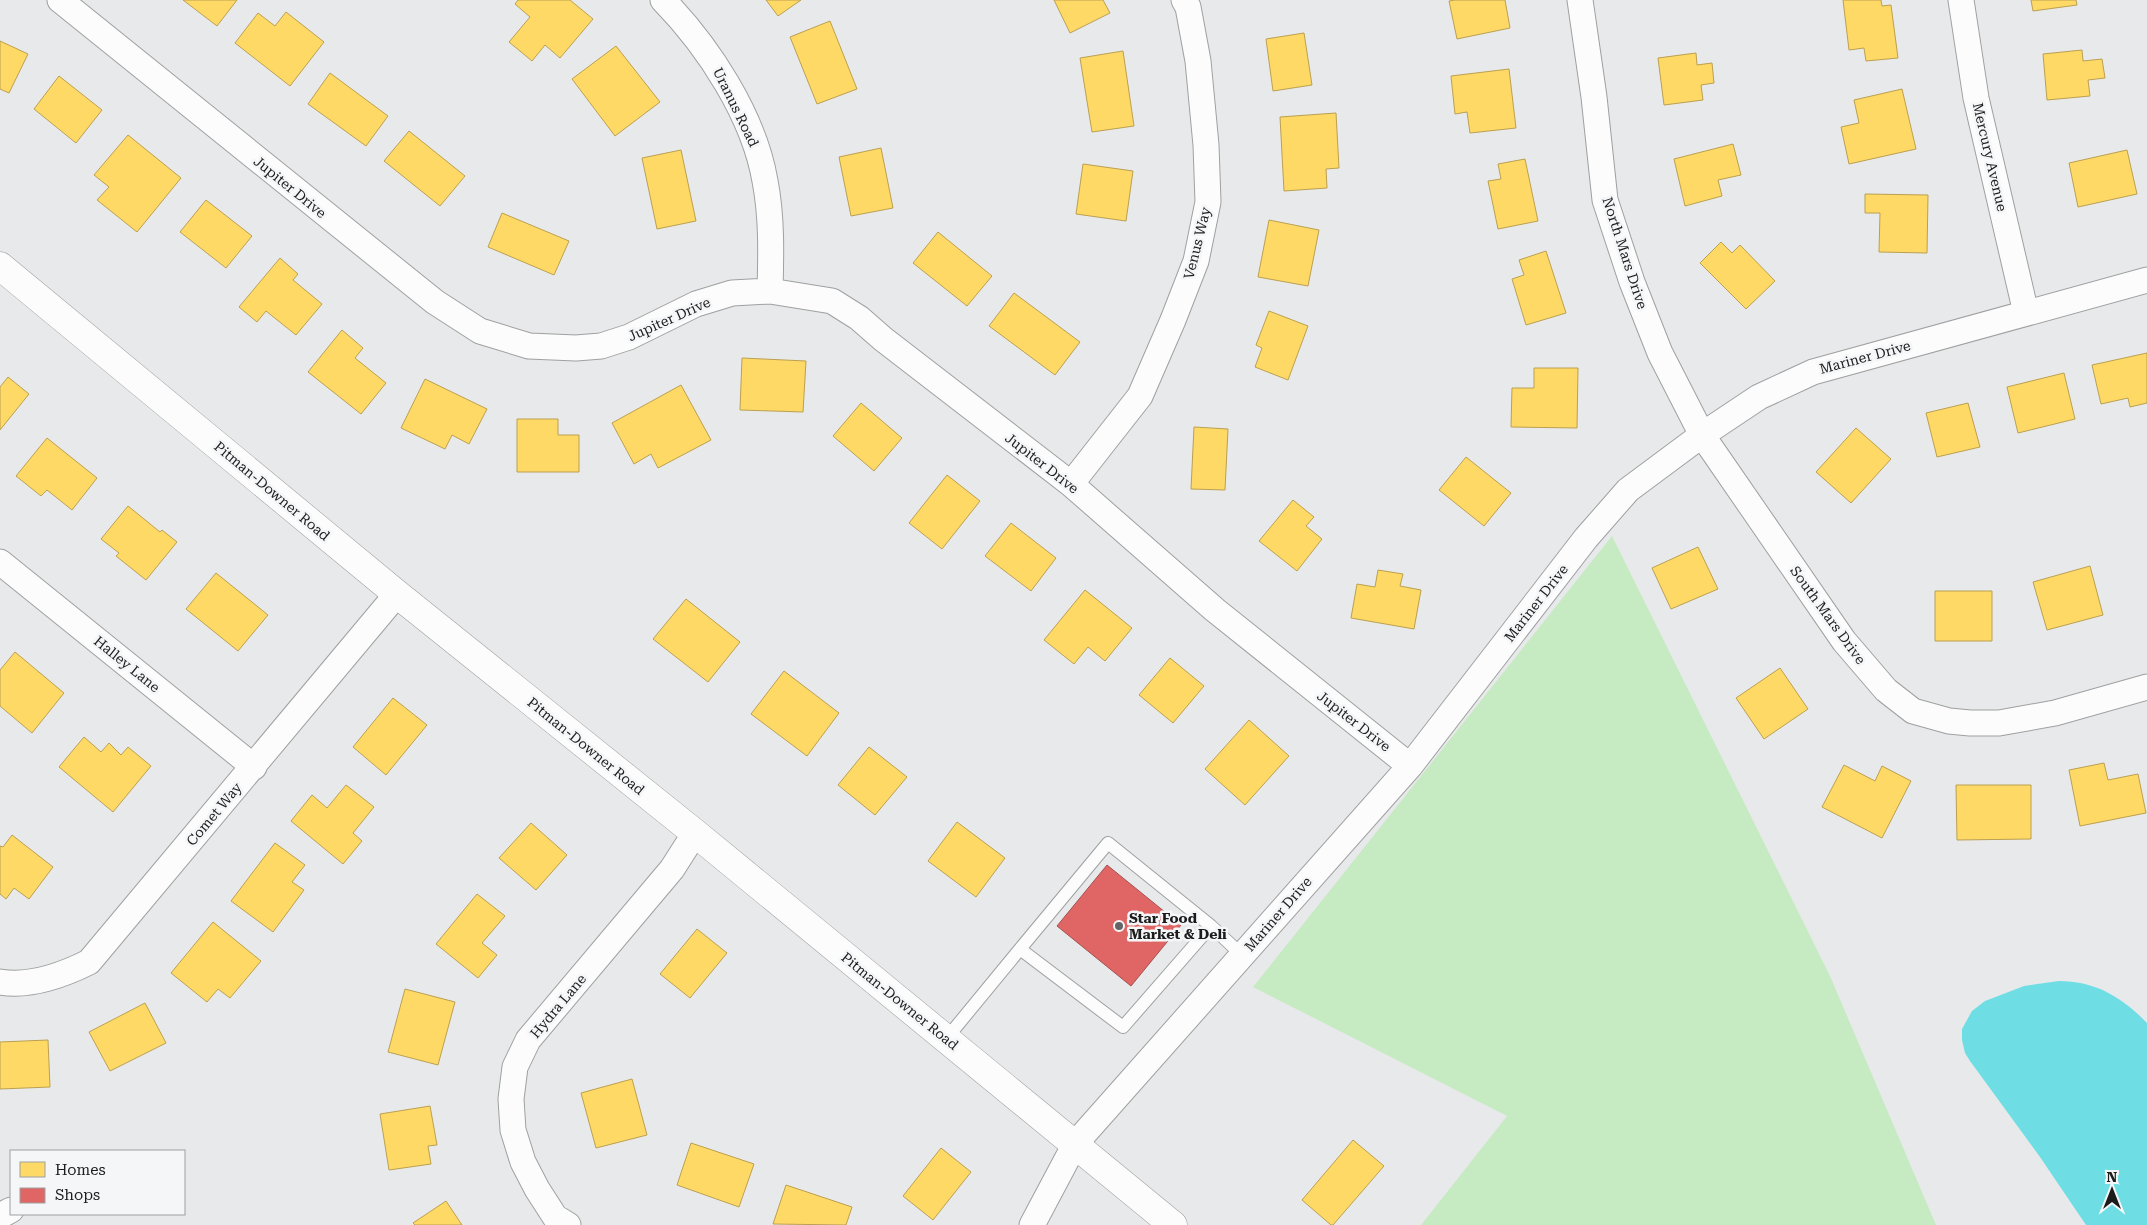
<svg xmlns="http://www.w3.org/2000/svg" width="2147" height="1225" font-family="'Roboto Serif',serif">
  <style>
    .green { fill: #c6ebc2 }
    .water { fill: #6edee4 }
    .homes { fill: #ffd966; stroke: #bba050 }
    .shops { fill: #e06666; stroke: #a55050 }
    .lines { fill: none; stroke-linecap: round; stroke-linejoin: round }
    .lane-casing { stroke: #9fa0a1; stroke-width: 14 }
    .street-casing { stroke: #9fa0a1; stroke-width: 27 }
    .secondary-casing { stroke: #9fa0a1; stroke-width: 29 }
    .lane { stroke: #fcfcfc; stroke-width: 12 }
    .street { stroke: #fcfcfc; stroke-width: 25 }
    .secondary { stroke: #fcfcfc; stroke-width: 28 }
    .poi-dot { fill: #636465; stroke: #f5f6f8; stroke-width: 2 }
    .labels { text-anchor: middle; stroke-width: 5; stroke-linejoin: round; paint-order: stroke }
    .street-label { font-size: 14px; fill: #1c1c1d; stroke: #f5f6f8 }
    .poi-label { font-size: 14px; font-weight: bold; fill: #1c1c1d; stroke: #f5f6f8; text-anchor: start }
  </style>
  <rect width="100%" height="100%" fill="#e8e9ea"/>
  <path class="green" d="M1612 536 1830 976 1936 1225H1421L1507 1116 1253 987Z"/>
  <path class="water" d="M2059 981C2095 981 2122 997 2147 1023V1225H2086L2040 1157 1970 1061 1965 1053 1962 1040V1029L1972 1011 1985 1001 2024 986Z"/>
  <path class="homes" d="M183 0H237L217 26Z
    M518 0H570L593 19 560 58 545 45 532 61 509 42 530 17 515 4Z
    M766 0H801L778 16Z
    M1054 0H1103L1110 13 1070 33Z
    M1455 0H1505L1510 28 1457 39 1449 1Z
    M1843 0H1881L1882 6 1891 5 1898 58 1866 61 1864 48 1849 50Z
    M2031 0H2076L2077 5 2033 11Z
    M286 12 324 42 290 86 235 43 258 13 275 26Z
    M830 21 857 89 817 104 790 37Z
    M1304 33 1312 85 1273 91 1266 39Z
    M0 41 28 54 9 93 0 89Z
    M616 46 660 102 615 136 572 79Z
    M2082 50 2083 61 2102 59 2105 78 2088 80 2090 96 2047 100 2043 54Z
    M1123 51 1134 126 1092 132 1080 58Z
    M1696 53 1697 65 1712 63 1714 83 1701 85 1703 100 1664 105 1658 58Z
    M1509 69 1516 128 1470 133 1467 112 1455 114 1451 76Z
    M330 73 388 116 366 146 308 104Z
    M59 76 102 110 76 143 34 109Z
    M1902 89 1916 149 1849 164 1841 127 1859 123 1854 100Z
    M1336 113 1339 168 1326 169 1327 188 1284 191 1280 117Z
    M409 131 465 176 440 206 384 161Z
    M128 135 181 178 137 232 97 200 109 187 94 175Z
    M1733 144 1741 175 1718 180 1722 196 1685 206 1674 159Z
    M881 148 893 208 851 216 839 157Z
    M681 150 696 221 657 229 642 158Z
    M2127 150 2137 194 2078 207 2069 163Z
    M1525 159 1538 221 1498 229 1488 181 1501 179 1498 164Z
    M1083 164 1133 171 1126 221 1076 214Z
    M1865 194 1928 195 1927 253 1879 252 1880 213H1865Z
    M206 200 252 236 226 268 180 232Z
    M502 213 569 241 554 275 488 247Z
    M1269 220 1319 230 1308 286 1258 277Z
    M938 232 992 276 967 306 913 263Z
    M1721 242 1732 253 1740 245 1775 281 1746 309 1700 263Z
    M1546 251 1566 313 1526 325 1512 279 1524 275 1519 260Z
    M280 258 298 274 293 280 322 304 296 335 266 311 257 322 239 307Z
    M1014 293 1080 342 1055 375 989 326Z
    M1269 311 1308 326 1288 380 1255 367 1262 348 1256 345Z
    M342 330 363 348 355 358 386 383 361 414 308 372Z
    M2147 353V403L2130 407 2128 398 2101 404 2092 365Z
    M742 358 806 361 803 412 740 410Z
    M1534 368H1578L1577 428 1511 427 1512 388H1534Z
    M2064 373 2075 419 2018 433 2007 387Z
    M8 377 29 394 0 430V387Z
    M425 379 487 409 469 444 452 435 445 449 401 428Z
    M681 385 711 440 658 468 651 454 634 464 612 423Z
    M861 403 902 438 874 471 833 436Z
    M1968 403 1980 447 1937 457 1926 413Z
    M517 419H558V435H579V472H517Z
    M1194 427 1228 429 1225 490 1191 489Z
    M1856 428 1891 459 1851 503 1816 472Z
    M47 438 97 478 72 510 47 490 41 496 16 476Z
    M1466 457 1511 493 1484 526 1439 490Z
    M947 475 980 501 942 549 909 523Z
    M1293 500 1314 517 1306 526 1322 539 1297 571 1259 541Z
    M128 506 160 532 162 530 177 542 146 580 116 556 119 553 101 539Z
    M1011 523 1056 558 1031 591 985 556Z
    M1698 547 1718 589 1671 609 1652 568Z
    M2090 566 2103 615 2047 630 2033 582Z
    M1378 570 1403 574 1400 586 1421 590 1414 629 1351 618 1357 584 1375 587Z
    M216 573 268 615 238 651 186 609Z
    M1085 590 1132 628 1105 661 1088 647 1074 664 1044 640Z
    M1935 591H1992V641H1935Z
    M686 599 740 642 708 682 653 639Z
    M15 652 64 693 32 733 0 706V670Z
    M1170 658 1204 686 1173 723 1139 695Z
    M1780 668 1808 709 1764 739 1736 698Z
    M784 671 839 713 807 756 751 714Z
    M393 698 427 725 386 775 353 747Z
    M1249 720 1289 756 1245 805 1205 769Z
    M84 737 101 752 109 743 121 755 128 747 151 766 113 812 59 767Z
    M869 747 907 777 875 815 838 785Z
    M2104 763 2108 780 2138 774 2146 813 2080 826 2069 770Z
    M1844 765 1875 781 1882 766 1911 781 1882 838 1822 807Z
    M346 785 374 807 353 833 362 841 343 864 291 821 312 795 327 808Z
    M1956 785H2031V839L1957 840Z
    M957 822 1005 858 976 897 928 861Z
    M531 823 567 855 536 890 499 858Z
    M12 835 53 867 29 899 14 888 6 899 0 894V846L3 847Z
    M275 843 305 865 292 882 304 890 273 932 231 901Z
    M477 894 505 916 482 943 497 955 478 978 436 944Z
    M213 922 261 961 230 998 218 989 207 1002 171 973Z
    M697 929 727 953 690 998 660 974Z
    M405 989 455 1002 438 1065 388 1052Z
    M145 1003 166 1043 110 1071 89 1032Z
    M48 1040 50 1087 0 1089V1042Z
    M632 1079 647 1135 596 1148 581 1093Z
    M430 1106 437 1145 428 1146 431 1164 389 1170 380 1114Z
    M1353 1140 1384 1166 1333 1225H1331L1302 1200Z
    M691 1143 754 1164 739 1207 677 1185Z
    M941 1148 971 1172 933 1220 903 1196Z
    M786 1185 852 1207 846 1225 773 1224Z
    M446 1201 462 1225H415L413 1223Z"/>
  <path class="shops" d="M1107 865 1181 925 1131 986 1057 926Z"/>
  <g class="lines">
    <g class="lane-casing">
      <path id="lane" d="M1020 949 1108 843 1211 926 1242 955
        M946 1039 1020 949 1123 1027 1211 926"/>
    </g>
    <g class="street-casing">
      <path id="street" d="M60 0 435 302 480 331 529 346 576 348 601 346 629 337 696 304 732 293 770 291 832 301 859 318 883 339 1071 484 1215 610 1410 766
        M663 0C708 46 754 116 765 181 772 217 771 254 770 291
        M1580 0 1594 97 1605 200 1632 282 1660 353 1702 435 1844 641 1886 690 1913 711 1949 721 1970 723H1999L2055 713 2147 687
        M1961 0 1976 98 2026 313
        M1071 484 1140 396 1173 320 1196 261 1208 202 1206 145 1198 61 1188 7 1184 0
        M0 562 254 767
        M0 982C30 987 63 975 89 962L397 594
        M0 1216 11 1210
        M568 1225 555 1217 537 1189 523 1162 513 1130 511 1099 515 1067 528 1040 672 869 695 833
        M1032 1225 1075 1144 1410 766 1586 538 1628 490 1702 435 1759 397 1813 372 2147 280"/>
    </g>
    <g class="secondary-casing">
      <path id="secondary" d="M0 266 397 594 695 833 1173 1225"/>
    </g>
    <use href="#lane" class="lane"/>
    <use href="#street" class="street"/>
    <use href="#secondary" class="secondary"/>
  </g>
  <circle class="poi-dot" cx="1119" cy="926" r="5"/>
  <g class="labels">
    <g class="street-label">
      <text transform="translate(736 107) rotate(64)" y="5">Uranus Road</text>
      <text transform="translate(1990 157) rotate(77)" y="5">Mercury Avenue</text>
      <text transform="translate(290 187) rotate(39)" y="5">Jupiter Drive</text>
      <text transform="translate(1197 243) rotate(-76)" y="5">Venus Way</text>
      <text transform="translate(1625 253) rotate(72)" y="5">North Mars Drive</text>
      <text transform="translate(669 319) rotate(-24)" y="5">Jupiter Drive</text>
      <text transform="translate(1865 357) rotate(-15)" y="5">Mariner Drive</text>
      <text transform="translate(1042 463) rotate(38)" y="5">Jupiter Drive</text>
      <text transform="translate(272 491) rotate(40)" y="5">Pitman-Downer Road</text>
      <text transform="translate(1536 603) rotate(-52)" y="5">Mariner Drive</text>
      <text transform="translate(1828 615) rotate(54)" y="5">South Mars Drive</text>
      <text transform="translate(127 664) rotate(39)" y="5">Halley Lane</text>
      <text transform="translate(1354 721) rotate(38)" y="5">Jupiter Drive</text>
      <text transform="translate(586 746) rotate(39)" y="5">Pitman-Downer Road</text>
      <text transform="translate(214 814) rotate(-50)" y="5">Comet Way</text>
      <text transform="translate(1278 914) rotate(-49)" y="5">Mariner Drive</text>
      <text transform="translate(900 1001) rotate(39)" y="5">Pitman-Downer Road</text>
      <text transform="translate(558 1006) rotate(-50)" y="5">Hydra Lane</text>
    </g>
    <g class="poi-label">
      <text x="1129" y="923">Star Food<tspan x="1129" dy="16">Market &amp; Deli</tspan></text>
    </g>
  </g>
  <rect x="10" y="1150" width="175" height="65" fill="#f5f6f8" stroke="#9e9fa0"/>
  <rect x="20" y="1162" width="25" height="15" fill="#ffd966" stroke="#9e9fa0"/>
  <text x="55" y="1175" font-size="15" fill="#1c1c1d">Homes</text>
  <rect x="20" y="1188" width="25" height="15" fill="#e06666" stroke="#9e9fa0"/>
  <text x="55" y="1200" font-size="15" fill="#1c1c1d">Shops</text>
  <g transform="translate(2112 1190)" stroke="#f5f6f8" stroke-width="4" paint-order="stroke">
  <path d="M0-4L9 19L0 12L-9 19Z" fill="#1c1c1d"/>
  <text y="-8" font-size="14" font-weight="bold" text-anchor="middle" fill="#1c1c1d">N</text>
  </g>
</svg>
